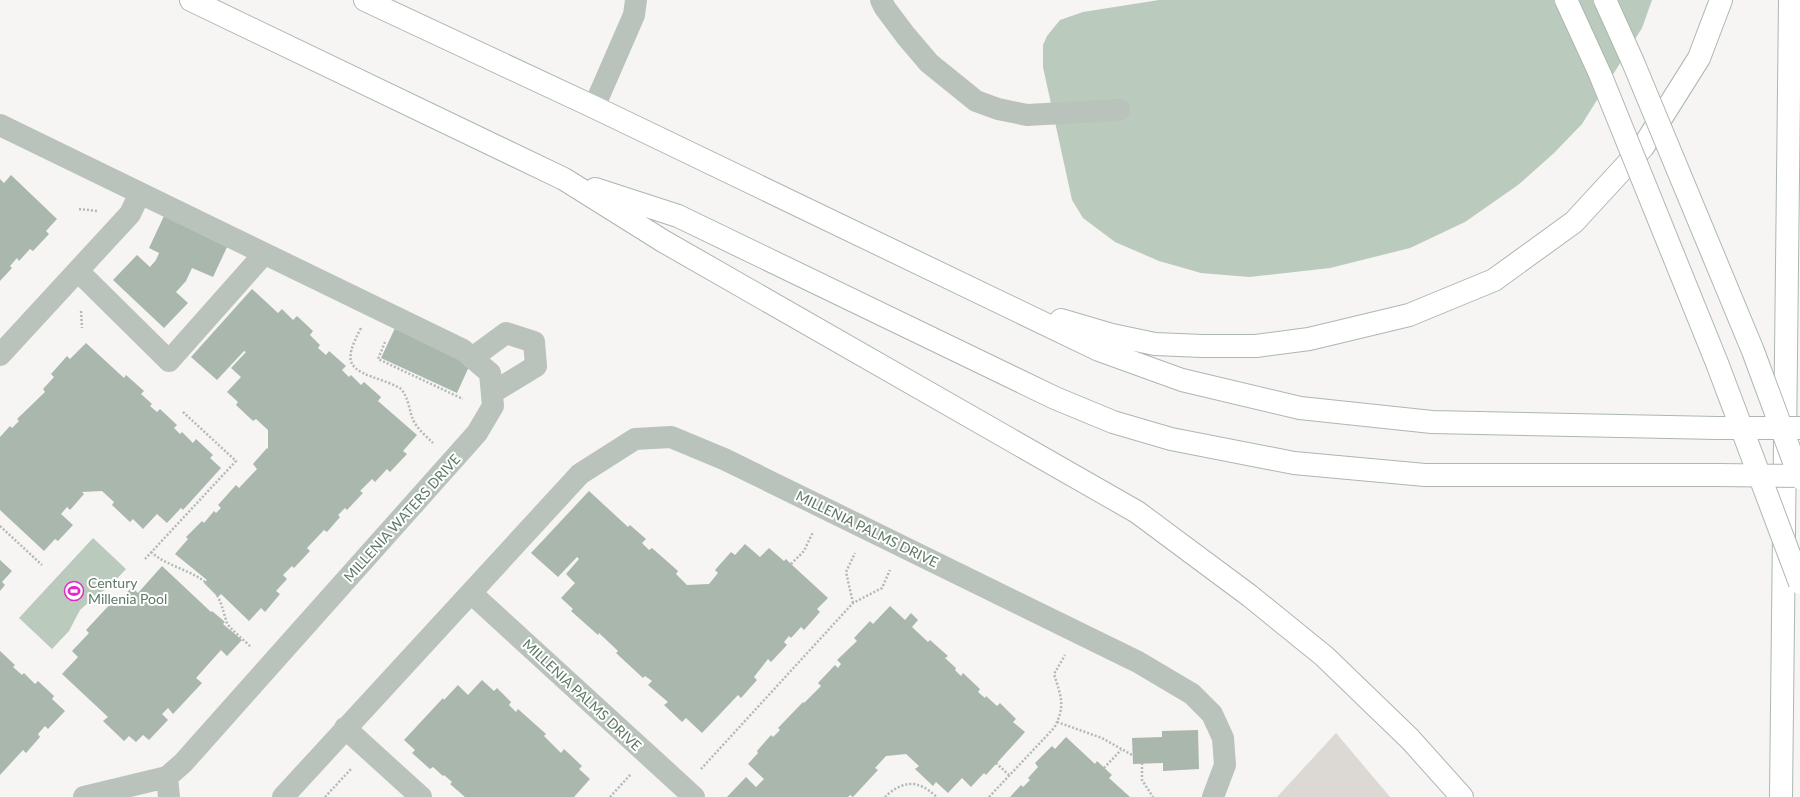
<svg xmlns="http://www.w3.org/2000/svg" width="1800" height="797" font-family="Lato,sans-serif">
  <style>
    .green { fill: #dcd8d3 }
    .water { fill: #bacabc }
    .building { fill: #a9b7ad }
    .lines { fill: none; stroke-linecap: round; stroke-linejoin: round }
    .highway-casing { stroke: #adb7b0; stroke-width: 24 }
    .path { stroke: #b2bab5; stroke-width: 2.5; stroke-dasharray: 2 2; stroke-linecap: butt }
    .minor { stroke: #b9c3bc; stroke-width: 22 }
    .highway { stroke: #fff; stroke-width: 22 }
    .highway-bridge-casing { stroke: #adb7b0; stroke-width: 24; stroke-linecap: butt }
    .highway-bridge { stroke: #fff; stroke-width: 22 }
    .labels { text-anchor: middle; stroke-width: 4; stroke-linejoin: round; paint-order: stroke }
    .street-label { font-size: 14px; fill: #5e7966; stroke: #fff }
    .poi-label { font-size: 14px; fill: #5e7966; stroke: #fff; text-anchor: start }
  </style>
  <rect width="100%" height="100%" fill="#f7f4f4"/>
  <path class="green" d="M1336 733 1390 797H1277Z"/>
  <path class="water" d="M1159 0H1652L1642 28 1582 124 1554 153 1518 185 1465 222 1410 248 1330 268 1249 277 1201 273 1159 261 1115 242 1083 218 1072 200 1043 67V45L1047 36 1060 20 1083 12Z
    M93 538 126 569 108 588 98 594 80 610 69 631 52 649 19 618Z"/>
  <path class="building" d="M11 175 57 219 46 231 49 234 33 251 30 249 19 261 17 258 10 266 12 268 0 281V179L4 183Z
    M164 216 228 245 213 277 192 268 186 281 176 292 188 303 164 328 113 280 137 255 150 267 156 260 159 253 149 248Z
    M252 289 278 313 282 309 293 320 297 316 313 331 310 335 320 345 318 348 326 355 329 351 346 366 342 370 349 377 351 375 361 385 364 382 381 397 378 401 417 435 403 451 407 454 390 472 387 469 375 482 372 479 360 491 363 493 347 510 345 508 338 515 340 517 327 532 324 530 307 548 310 551 294 568 292 566 283 575 287 579 276 591 280 594 265 612 261 608 249 621 221 594 218 597 204 583 207 580 175 554 188 539 186 537 202 521 204 523 214 511 216 513 221 508 218 505 236 485 239 488 257 469 253 464 267 448 268 449V430L256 419 253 421 236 405 238 402 227 392 241 377 231 368 246 352 244 351 217 380 191 357Z
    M396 326 472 360 457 393 381 358Z
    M86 343 124 378 126 375 144 391 141 394 152 404 150 406 157 412 160 409 177 425 174 428 180 434 182 432 193 443 196 439 213 455 210 458 221 468 183 510 181 508 167 523 157 514 143 529 133 519 130 522 112 505 114 502 102 491 82 492 84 494 70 510 67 507 61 514 73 525 58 541 55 539 44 551 0 510V437L10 426 12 428 19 421 17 419 45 392 43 389 54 377 51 374 67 356 70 359Z
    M589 491 628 527 630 525 646 539 642 543 649 550 652 548 678 571 676 574 687 585 709 584 718 573 715 570 731 552 735 555 745 544 760 557 769 548 784 561 786 559 791 564 828 598 817 609 820 612 804 630 801 627 791 638 789 636 784 642 787 645 771 662 768 659 754 677 757 680 741 698 738 695 702 733 686 718 682 722 664 705 668 702 648 685 652 681 645 676 643 678 616 653 618 651 599 633 598 635 571 611 573 609 561 598 575 583 566 574 579 559 577 557 558 577 531 553Z
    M0 560 12 571 2 582 5 585 0 591Z
    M162 566 211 612 212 611 225 622 223 624 242 640 227 656 221 650 196 678 202 683 173 714 168 708 162 714 168 720 149 740 143 735 136 742 129 736 124 741 103 721 108 717 62 674 78 657 72 651 89 633 86 630 113 601 116 604 132 587 138 593Z
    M890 606 905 620 911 613 918 620 912 627 928 642 930 640 948 656 945 658 956 668 955 670 961 676 963 673 980 689 978 692 985 698 986 696 997 706 1000 703 1016 719 1013 722 1025 732 986 775 984 773 971 787 962 778 948 793 936 782 933 786 915 769 919 766 906 754 886 756 875 768 878 770 853 797 850 795 848 797H727L746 777 756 787 764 779 748 764 758 753 757 751 771 735 773 737 780 730 778 728 803 702 804 703 821 686 818 683 835 665 838 668 841 664 837 660 857 641 854 638 870 621 873 624Z
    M0 651 15 665 13 667 22 675 24 673 35 684 38 681 54 696 52 699 65 711 48 729 45 726 38 734 40 737 26 753 23 750 0 775Z
    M482 680 494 691 497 688 511 702 509 705 516 712 518 709 546 734 544 736 561 753 564 749 582 766 579 769 590 779 574 797H465L450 784 452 782 444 775 443 776 433 767 430 769 412 753 415 750 404 740 443 698 444 700 458 685 468 695Z
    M1198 730 1199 769 1163 771V763L1133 764 1132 738 1162 737V731Z
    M1066 737 1095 764 1097 761 1112 775 1109 778 1130 797H1010L1021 785 1023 787 1030 780 1028 778 1038 767 1035 763 1052 746 1055 749Z"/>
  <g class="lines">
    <g class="highway-casing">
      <path id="highway" d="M191 0 564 179 663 241 1137 512 1250 596 1324 656 1410 739 1462 797
        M365 0 594 107 1099 350 1182 380 1300 408 1432 422 1717 428
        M595 189 678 216 1055 398 1113 422 1171 439 1294 463 1425 475H1718
        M1061 320 1112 335 1155 344 1202 346H1256L1309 339 1409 315 1494 280 1574 222 1643 147 1699 58 1721 0
        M1781 797 1790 0"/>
    </g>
    <path class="path" d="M79 209 98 211
      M81 311 82 328
      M361 328C342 364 348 369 384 381 389 383 397 386 401 389 408 397 409 408 412 417 415 427 426 436 433 443
      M385 342 378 359 463 399
      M0 526 42 565
      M151 552C170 569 198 570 214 591 222 601 223 612 227 623 230 629 245 641 251 647
      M145 559 236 461 183 412
      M791 564 804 551 813 532
      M853 603 846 572 855 553
      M1057 722 1102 738 1132 755
      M996 763 1009 775
      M1142 763V780L1153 797
      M1104 768 1121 750
      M701 769 853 603 882 588 890 570
      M325 797 352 768
      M610 797 631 774
      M885 797C893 789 906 781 918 785 924 786 932 793 937 797
      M989 797 1054 728C1066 706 1061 697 1054 674L1065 655"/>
    <path class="minor" d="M881 0 885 8 906 36 929 63 976 101 998 109 1027 115 1119 110
      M594 107 634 15 636 0
      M0 125 463 350 490 373 493 406 477 433 183 763 167 777 84 797
      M78 271 169 361 264 254
      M0 355 130 214 140 193
      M472 358 506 333 534 342 536 366 492 393
      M471 593 694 797
      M345 728 421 797
      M167 777 169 797
      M283 797 580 474 635 439 671 437 724 459 1138 662 1192 694 1212 714 1223 738 1225 765 1213 797"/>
    <use href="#highway" class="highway"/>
    <g class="highway-bridge-casing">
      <path id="highway-bridge" d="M1566 0 1600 74 1717 363 1800 583
        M1605 0 1633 62 1753 351 1800 478
        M1717 428H1800
        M1718 475 1800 476"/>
    </g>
    <use href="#highway-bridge" class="highway-bridge"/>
  </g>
  <defs>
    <g id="stadium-ring" transform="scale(1)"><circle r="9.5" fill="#fff" stroke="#e328cd" stroke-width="1.5"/><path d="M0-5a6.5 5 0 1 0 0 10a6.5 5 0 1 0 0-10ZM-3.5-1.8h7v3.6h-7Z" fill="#e328cd"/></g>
  </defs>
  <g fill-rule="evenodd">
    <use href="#stadium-ring" x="74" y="591"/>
  </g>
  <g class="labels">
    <g class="street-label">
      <text transform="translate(402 518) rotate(-48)" y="5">MILLENIA WATERS DRIVE</text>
      <text transform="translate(867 529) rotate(26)" y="5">MILLENIA PALMS DRIVE</text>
      <text transform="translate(582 695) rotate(43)" y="5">MILLENIA PALMS DRIVE</text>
    </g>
    <g class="poi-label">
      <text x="88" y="588">Century<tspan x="88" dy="16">Millenia Pool</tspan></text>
    </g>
  </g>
</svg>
